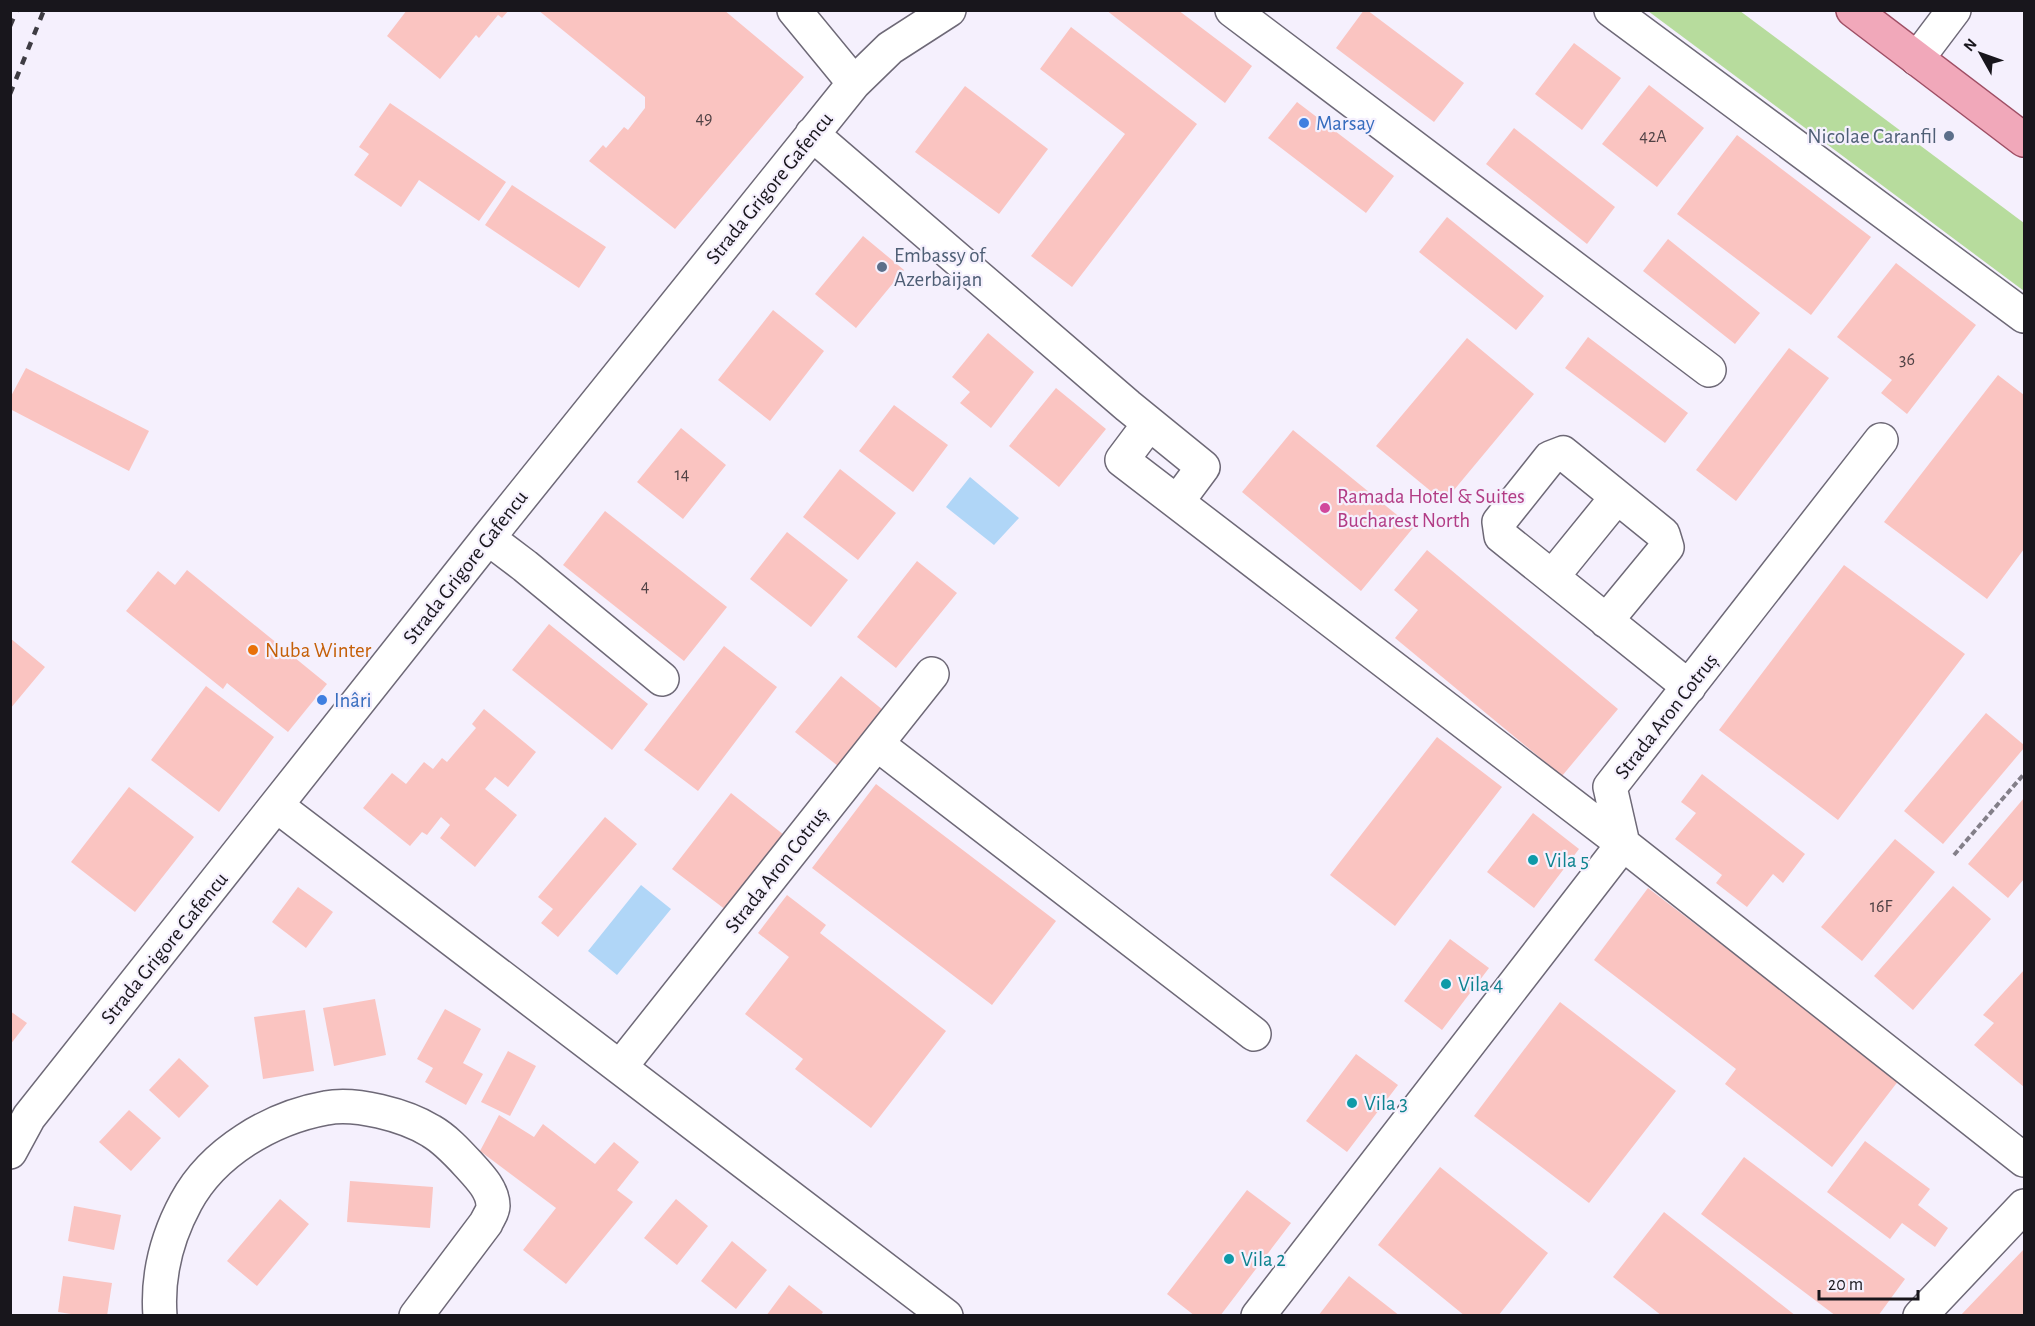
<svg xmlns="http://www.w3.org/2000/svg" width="2035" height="1326" font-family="'Alegreya Sans',sans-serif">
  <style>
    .green { fill: #b7dc9d }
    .water { fill: #b0d6f7 }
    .building { fill: #fac4c1 }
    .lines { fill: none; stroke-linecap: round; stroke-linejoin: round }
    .minor-casing { stroke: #6e6977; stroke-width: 36 }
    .major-casing { stroke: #9f4f65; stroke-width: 36 }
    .path { stroke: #837f89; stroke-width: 4; stroke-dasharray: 6 3; stroke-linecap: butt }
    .minor { stroke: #fff; stroke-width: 33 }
    .major { stroke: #f1a8ba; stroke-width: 33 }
    .rail { stroke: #3e3c43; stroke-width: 4.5; stroke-dasharray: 8 8; stroke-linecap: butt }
    .shop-dot { fill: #3f7fe0; stroke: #f5f0fd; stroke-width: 2 }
    .service-dot { fill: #5c6f8a; stroke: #f5f0fd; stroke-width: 2 }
    .hotel-dot { fill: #d1479c; stroke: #f5f0fd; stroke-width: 2 }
    .food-dot { fill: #e8710a; stroke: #f5f0fd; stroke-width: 2 }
    .culture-dot { fill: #0f9aa8; stroke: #f5f0fd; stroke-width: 2 }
    .labels { text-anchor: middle; stroke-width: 4.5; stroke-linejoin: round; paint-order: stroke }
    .number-label { font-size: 18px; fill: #504245 }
    .shop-label { font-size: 21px; fill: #366cbe; stroke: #f5f0fd; text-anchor: start }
    .service-label { font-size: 21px; fill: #4e5e75; stroke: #f5f0fd; text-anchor: end }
    .street-label { font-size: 21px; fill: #18161c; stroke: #f5f0fd }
    .hotel-label { font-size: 21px; fill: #b23c85; stroke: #f5f0fd; text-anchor: start }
    .food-label { font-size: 21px; fill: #c56008; stroke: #f5f0fd; text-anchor: start }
    .culture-label { font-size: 21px; fill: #0d838f; stroke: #f5f0fd; text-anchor: start }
  </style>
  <rect width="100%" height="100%" fill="#f5f0fd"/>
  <path class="green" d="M1648 11H1740L2024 223V291Z"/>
  <path class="water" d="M970 477 1019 518 994 545 946 507Z
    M641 885 671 909 617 975 588 951Z"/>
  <path class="building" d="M407 10H509L502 18 498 15 479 38 476 35 440 79 387 36Z
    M538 10H724L804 77 675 229 589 161 603 145 606 148 624 127 628 130 645 108V97Z
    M1106 10H1178L1252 66 1225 103Z
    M1364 10H1367L1464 83 1434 122 1336 48Z
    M1071 27 1197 124 1072 287 1031 256 1125 134 1040 69Z
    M1574 43 1621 78 1582 130 1535 94Z
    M1649 85 1704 128 1657 187 1602 144Z
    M965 86 1048 149 999 214 915 152Z
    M1297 102 1394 176 1366 213 1268 138Z
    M390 103 506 182 479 221 419 180 401 207 354 175 369 154 359 147Z
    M1514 128 1615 207 1587 244 1486 164Z
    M1737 135 1871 237 1811 315 1677 214Z
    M512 185 606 247 579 288 485 225Z
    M1447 217 1544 296 1516 330 1419 252Z
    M863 236 904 270 856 328 815 294Z
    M1668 239 1760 313 1735 344 1643 271Z
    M1896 263 1976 325 1907 414 1881 393 1892 380 1837 337Z
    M773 310 824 351 770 421 718 380Z
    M988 333 1034 372 991 428 960 403 970 392 952 377Z
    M1588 337 1688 413 1665 443 1565 368Z
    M1467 338 1534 394 1444 502 1376 446Z
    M1789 348 1829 378 1736 501 1696 470Z
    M26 368 149 431 129 471 10 409V398Z
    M1998 375 2024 395V549L1987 599 1884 522Z
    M1056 388 1106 429 1059 487 1009 446Z
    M894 405 948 445 913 492 859 451Z
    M681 428 726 465 683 519 637 482Z
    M1293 430 1413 528 1361 591 1242 492Z
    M840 469 896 513 858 560 803 517Z
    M605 511 727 607 684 661 563 565Z
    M787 532 848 580 811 627 750 579Z
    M1427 550 1618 709 1562 776 1395 638 1418 610 1394 590Z
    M917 561 957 593 896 668 857 637Z
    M1844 565 1965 654 1838 820 1719 730Z
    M187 570 327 684 288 732 227 683 223 689 126 611 158 571 175 585Z
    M549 624 648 704 612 750 512 670Z
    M10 638 45 667 10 709Z
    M724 646 777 687 698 791 644 750Z
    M841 676 883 710 838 766 795 732Z
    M206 686 274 737 219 812 151 760Z
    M484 709 536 752 508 787 495 777 485 789 517 815 475 867 440 838 450 825 441 817 427 835 422 832 410 846 363 808 392 773 406 784 424 762 433 769 442 758 447 762 476 728 472 724Z
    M1986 713 2024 745V748L1943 844 1904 811Z
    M1437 737 1502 787 1395 926 1330 875Z
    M1702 774 1805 854 1783 883 1773 874 1747 907 1716 883 1722 875 1675 839 1696 813 1681 802Z
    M876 784 1056 921 992 1005 812 868Z
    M129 787 194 837 135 912 71 862Z
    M731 793 784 835 726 910 672 869Z
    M2024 798V879L2008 898 1968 864Z
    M1533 813 1579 849 1534 908 1487 872Z
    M605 817 637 844 558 937 541 923 553 909 538 897Z
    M1895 839 1935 872 1862 961 1821 927Z
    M1953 886 1991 919 1913 1010 1874 976Z
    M298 887 333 912 306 948 272 922Z
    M1648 888 1899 1080 1832 1167 1725 1084 1736 1069 1594 960Z
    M787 895 826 925 820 933 946 1031 871 1128 795 1069 803 1059 745 1014 789 957 758 933Z
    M1450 939 1489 968 1442 1030 1404 1001Z
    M2024 970V1087L1974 1045 1994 1023 1983 1015Z
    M375 999 386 1055 334 1066 323 1008Z
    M1560 1002 1676 1091 1589 1203 1474 1116Z
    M445 1009 481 1029 463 1063 483 1074 466 1105 425 1082 433 1068 417 1059Z
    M305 1010 314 1071 263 1079 254 1017Z
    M10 1011 27 1023 10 1045Z
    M508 1051 536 1066 510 1116 481 1102Z
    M1356 1054 1398 1085 1347 1152 1306 1121Z
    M179 1058 209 1086 179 1118 149 1090Z
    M129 1110 161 1138 131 1171 99 1142Z
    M499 1115 534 1137 543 1124 595 1164 614 1142 639 1162 617 1190 633 1202 566 1284 523 1250 556 1208 480 1151Z
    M1865 1141 1930 1189 1918 1205 1948 1228 1935 1247 1902 1223 1890 1239 1827 1192Z
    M1744 1157 1905 1279 1878 1316H1836L1701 1214Z
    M1440 1167 1548 1253 1498 1316H1465L1378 1245Z
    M350 1181 433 1187 430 1228 347 1222Z
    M1247 1190 1291 1223 1220 1316H1195L1167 1294Z
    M280 1199 309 1224 257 1286 227 1261Z
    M676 1199 708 1226 677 1265 644 1238Z
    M74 1206 121 1215 114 1250 68 1241Z
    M1664 1212 1796 1316H1662L1613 1277Z
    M732 1241 767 1270 736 1309 701 1281Z
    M2024 1249V1316H1960Z
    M63 1276 112 1283 107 1316H84L58 1312Z
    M1349 1276 1400 1316H1318Z
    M789 1285 823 1312 820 1316H766Z"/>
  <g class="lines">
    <g class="minor-casing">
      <path id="minor" d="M794 10 854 83
        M1232 10 1709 370
        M1611 10 2024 316
        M1917 59 1954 10
        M812 134 1128 406 1203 467 1177 502
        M1149 424 1122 460 1623 844 2024 1160
        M488 538 525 566 662 679
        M1552 577 1617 497
        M1606 621 1667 547 1663 534 1563 453 1550 458 1499 522 1501 536 1689 687
        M877 744 1254 1034
        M277 806 946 1316
        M621 1066 932 674
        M10 1152 29 1117 488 538 854 83 890 48 949 10
        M160 1316C157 1276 167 1237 186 1202 213 1152 271 1118 326 1108 355 1102 405 1115 431 1131 445 1139 457 1152 468 1164 479 1176 493 1190 493 1206 493 1212 488 1218 486 1223L416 1316
        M1258 1316 1623 844 1610 787 1881 440
        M1920 1316 2024 1206"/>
    </g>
    <g class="major-casing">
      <path id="major" d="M1853 10 2024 140"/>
    </g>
    <path class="path" d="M1954 855 2024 774"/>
    <use href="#minor" class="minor"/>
    <use href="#major" class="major"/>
    <path class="rail" d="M10 26 17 10
      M10 94 44 10"/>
  </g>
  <g class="shop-dot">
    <circle cx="1304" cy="123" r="6"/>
    <circle cx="322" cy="700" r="6"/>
  </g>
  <g class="service-dot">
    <circle cx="1949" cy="136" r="6"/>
    <circle cx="882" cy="267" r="6"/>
  </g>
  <circle class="hotel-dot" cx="1325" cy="508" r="6"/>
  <circle class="food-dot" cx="253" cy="650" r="6"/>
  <g class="culture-dot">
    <circle cx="1533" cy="860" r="6"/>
    <circle cx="1446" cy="984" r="6"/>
    <circle cx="1352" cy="1103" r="6"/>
    <circle cx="1229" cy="1259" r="6"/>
  </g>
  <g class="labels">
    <g class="number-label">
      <text x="704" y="124">49</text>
      <text x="1653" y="142">42A</text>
      <text x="1907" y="365">36</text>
      <text x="682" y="480">14</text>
      <text x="645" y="592">4</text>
      <text x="1881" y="912">16F</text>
    </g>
    <g class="shop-label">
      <text x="1316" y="130">Marsay</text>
      <text x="334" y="707">Inâri</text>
    </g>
    <g class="service-label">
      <text x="1937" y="143">Nicolae Caranfil</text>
      <text x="894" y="262" text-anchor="start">Embassy of<tspan x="894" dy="24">Azerbaijan</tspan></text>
    </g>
    <g class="street-label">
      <text transform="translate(769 188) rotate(-51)" y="7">Strada Grigore Gafencu</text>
      <text transform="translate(465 567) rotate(-52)" y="7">Strada Grigore Gafencu</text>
      <text transform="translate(1666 716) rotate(-52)" y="7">Strada Aron Cotruș</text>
      <text transform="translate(776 870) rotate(-52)" y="7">Strada Aron Cotruș</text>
      <text transform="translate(164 948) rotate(-51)" y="7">Strada Grigore Gafencu</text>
    </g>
    <g class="hotel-label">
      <text x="1337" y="503">Ramada Hotel &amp; Suites<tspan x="1337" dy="24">Bucharest North</tspan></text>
    </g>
    <g class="food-label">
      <text x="265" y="657">Nuba Winter</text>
    </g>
    <g class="culture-label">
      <text x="1545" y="867">Vila 5</text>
      <text x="1458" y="991">Vila 4</text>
      <text x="1364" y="1110">Vila 3</text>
      <text x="1241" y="1266">Vila 2</text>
    </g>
  </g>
  <rect width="2035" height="1326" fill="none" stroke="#18161c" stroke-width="24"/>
  <g transform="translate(1981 54) rotate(310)" stroke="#f5f0fd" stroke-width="4.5" paint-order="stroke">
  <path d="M0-4.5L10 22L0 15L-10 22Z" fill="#18161c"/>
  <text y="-9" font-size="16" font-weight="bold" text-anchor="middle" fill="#18161c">N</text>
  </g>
  <path d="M1819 1290v9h99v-9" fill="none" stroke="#18161c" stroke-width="3"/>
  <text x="1828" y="1290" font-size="18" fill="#18161c" stroke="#f5f0fd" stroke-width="4.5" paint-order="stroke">20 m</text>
</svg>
